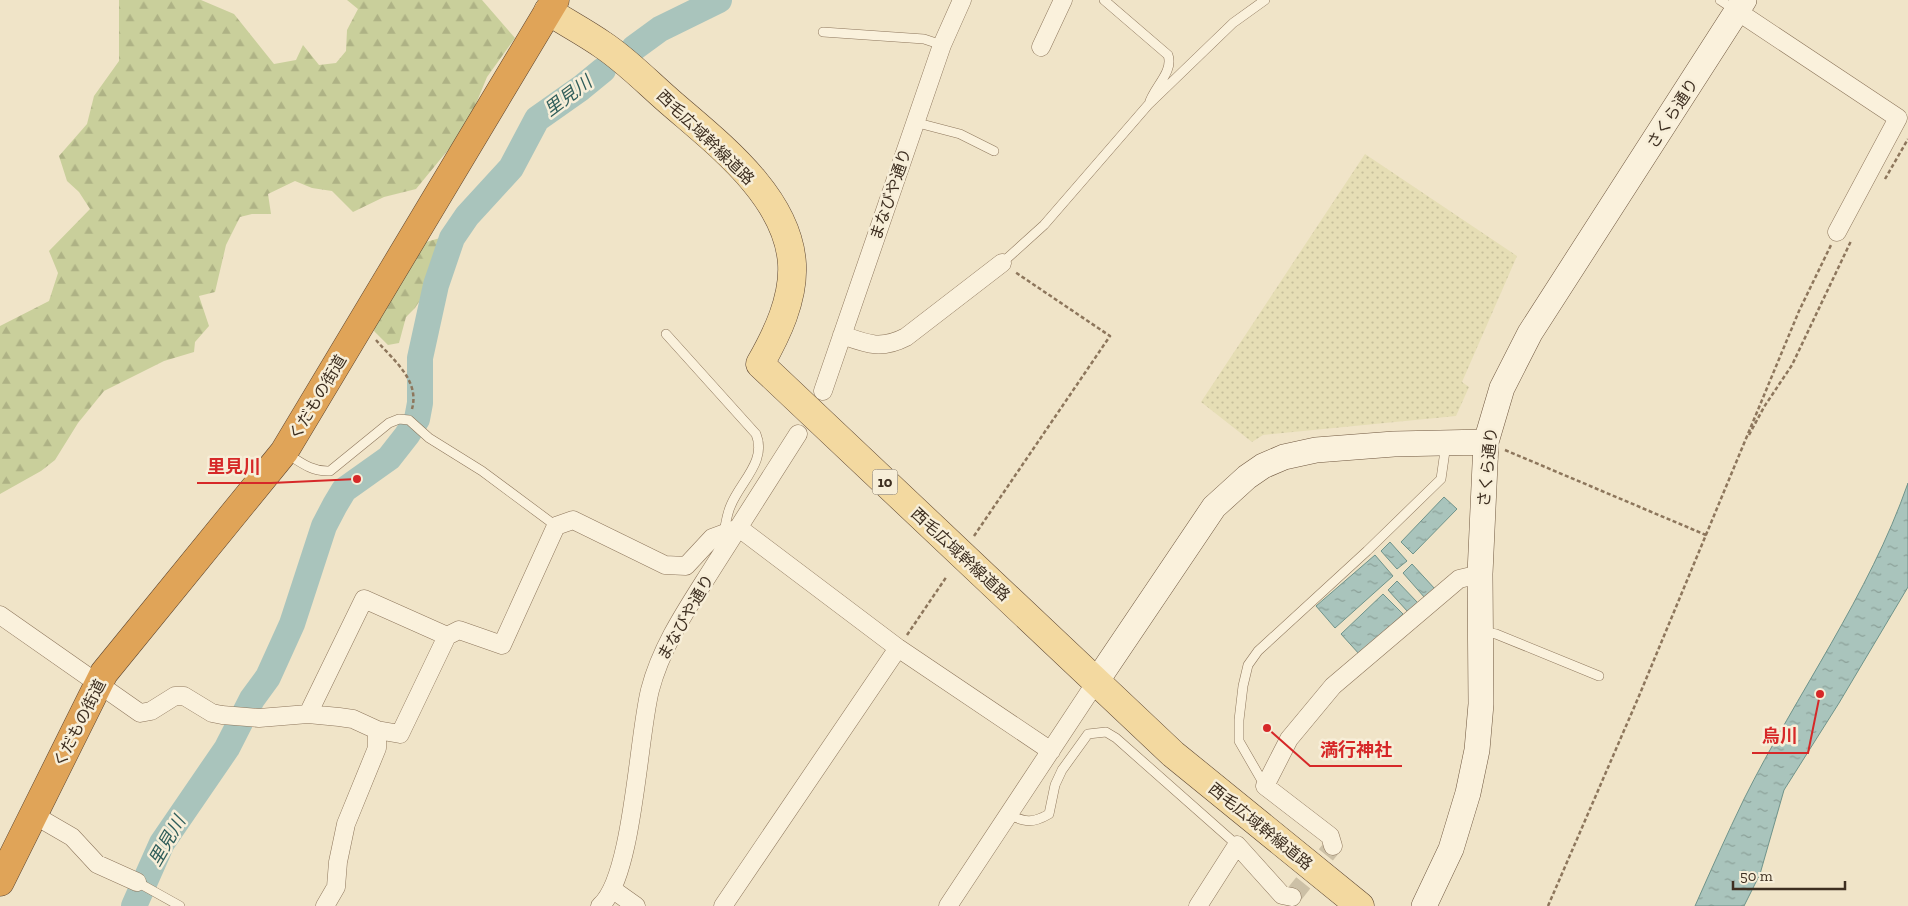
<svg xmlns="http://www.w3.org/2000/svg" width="1908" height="906" font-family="'Zilla Slab','Noto Sans JP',serif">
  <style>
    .farmland { fill: url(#farmland-dots) }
    .forest { fill: url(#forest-firs) }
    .water { fill: url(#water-ripples); stroke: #6f938a }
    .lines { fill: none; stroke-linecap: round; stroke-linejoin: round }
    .river { stroke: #a9c4bc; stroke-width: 26 }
    .street-tunnel { stroke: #ccc0a6; stroke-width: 18; stroke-dasharray: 18 9; stroke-linecap: butt }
    .lane-casing { stroke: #8d765c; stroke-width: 10 }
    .street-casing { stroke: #8d765c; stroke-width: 19 }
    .secondary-casing { stroke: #6f573f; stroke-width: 26 }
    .primary-casing { stroke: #5b4430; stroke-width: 29 }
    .highway-casing { stroke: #5b4430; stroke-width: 29 }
    .path { stroke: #8d765c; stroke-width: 2.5; stroke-dasharray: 4 2.5; stroke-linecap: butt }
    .lane { stroke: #faf1dc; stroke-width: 9 }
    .street { stroke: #faf1dc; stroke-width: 18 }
    .secondary { stroke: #faf1dc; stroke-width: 25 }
    .primary { stroke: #f3d9a0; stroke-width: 28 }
    .highway { stroke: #e0a458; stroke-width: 28 }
    .labels { text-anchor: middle; stroke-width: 5; stroke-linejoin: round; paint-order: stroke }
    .shield { fill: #f7eed8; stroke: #756857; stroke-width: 1 }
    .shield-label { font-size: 15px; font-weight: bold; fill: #3d2e20 }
    .street-label { font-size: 16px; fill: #3d2e20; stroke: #f7eed8 }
    .water-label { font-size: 18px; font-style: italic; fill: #2f5d5a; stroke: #f7eed8 }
    .leader { fill: none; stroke: #d62828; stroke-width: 2 }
    .callout-dot { fill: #d62828; stroke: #f7eed8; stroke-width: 2 }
    .callout-label { font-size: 18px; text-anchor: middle; font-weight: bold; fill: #d62828; stroke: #f7eed8; stroke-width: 5; stroke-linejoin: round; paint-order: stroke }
  </style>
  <defs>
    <pattern id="farmland-dots" width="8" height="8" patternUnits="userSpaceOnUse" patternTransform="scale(1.25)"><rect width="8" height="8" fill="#e6deb5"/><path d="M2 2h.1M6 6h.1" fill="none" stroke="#c6bf9b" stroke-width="1.8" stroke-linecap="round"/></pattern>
    <pattern id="forest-firs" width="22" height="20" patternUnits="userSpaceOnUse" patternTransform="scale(1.25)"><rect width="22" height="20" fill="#c9cf9b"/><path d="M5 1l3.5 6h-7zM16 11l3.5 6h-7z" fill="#aeb285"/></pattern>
    <pattern id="water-ripples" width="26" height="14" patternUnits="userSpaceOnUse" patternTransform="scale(1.25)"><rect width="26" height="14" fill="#a9c4bc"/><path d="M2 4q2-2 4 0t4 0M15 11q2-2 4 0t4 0" fill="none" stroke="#8ba098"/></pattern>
  </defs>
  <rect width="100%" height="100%" fill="#f0e4c8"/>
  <path class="farmland" d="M1365 154 1517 256 1462 382 1469 387 1456 416 1263 435 1252 442 1201 402Z"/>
  <path class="forest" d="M119 0H201L234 14 274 64 296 60 303 45 319 65 336 63 346 51 347 30 358 9 347 0H482L515 38 487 77 466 128 416 189 384 197 353 212 332 191 312 188 295 181 268 194 271 214H252L240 217 226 245 215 292 199 296 209 326 195 342 194 352 164 361 104 391 78 423 55 460 41 471 0 494V326L49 301 58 273 49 251 90 209 79 192 67 181 59 156 87 124 94 96 119 61Z
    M440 238 446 243 436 276 415 308 406 317 399 343 388 345 374 331 378 314 426 242Z"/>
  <path class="water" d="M1908 483V587L1839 703 1784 790 1760 874 1744 906H1695C1711 870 1727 834 1744 799 1797 693 1869 595 1908 483Z
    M1444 497 1457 509 1413 554 1401 542Z
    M1390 542 1407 561 1397 569 1381 551Z
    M1375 555 1393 576 1335 628 1316 606Z
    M1412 564 1435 589 1425 598 1403 573Z
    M1397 581 1418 603 1408 612 1388 590Z
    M1383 594 1403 614 1360 655 1341 634Z"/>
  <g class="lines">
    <path class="river" d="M634 48 660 29 719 0
      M134 906 162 843 227 748 252 699 268 677 292 624 324 526 335 505 344 490 389 458 407 435 417 419 420 403V358L436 285 452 238 467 216 511 168 537 119 581 88 603 70"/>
    <path class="street-tunnel" d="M1292 897 1333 846"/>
    <g class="lane-casing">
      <path id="lane" d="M1104 0 1168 55C1174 72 1153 88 1149 104
        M1720 0 1735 10
        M823 32 924 39 942 45
        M914 122 960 134 994 151
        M1002 263 1044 225 1148 105 1233 23 1265 0
        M666 334 756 434C767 461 741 481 731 505 727 513 726 523 724 532
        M286 453C300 462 312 472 330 471L389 423 399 419 409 420 429 438 482 471 556 526
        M1483 631 1496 634 1599 676
        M1265 786 1239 741V720L1243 686 1248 665 1258 651 1367 551 1441 479 1446 444
        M1007 814C1025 822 1032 824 1049 814L1055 785 1062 770 1088 734 1106 732 1116 738 1237 845
        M137 882 180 906"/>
    </g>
    <g class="street-casing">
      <path id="street" d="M1737 11 1898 118 1837 232
        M1041 47 1063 0
        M842 335C867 344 881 350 906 337L1002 263
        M823 391 942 45 962 0
        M0 615 140 713 151 711 175 696H184L212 713 222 715 259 718 308 714 339 717 353 719 377 730 400 734 447 636
        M308 714 364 599 447 636 459 630 502 645 556 526 573 520 665 565 686 566 712 538 739 528 898 648 1051 751
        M34 815 72 837 97 864 137 882
        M1333 846 1330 836 1265 786 1289 739 1333 686 1459 579 1480 574
        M612 889 636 906
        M325 906 336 887 338 862 346 824 377 748V730
        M600 906C633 878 638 737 650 690 662 644 689 606 714 566 742 522 770 478 798 434
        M723 906 898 648
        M948 906 1096 682
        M1198 906 1237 845 1282 895 1292 897"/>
    </g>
    <g class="secondary-casing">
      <path id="secondary" d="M1096 682 1214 507 1247 477 1263 466 1284 457 1316 450 1394 444 1486 442
        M1424 906 1451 849 1468 793 1477 750 1481 704 1480 574 1486 442 1502 388 1530 333 1744 0"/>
    </g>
    <g class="primary-casing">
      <path id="primary" d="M548 11C567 23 586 33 603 45 627 61 648 83 670 102 717 143 788 196 792 264 794 299 777 334 760 364L1173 754 1360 906"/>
    </g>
    <g class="highway-casing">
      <path id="highway" d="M0 882 104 673 284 452 555 0"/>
    </g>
    <path class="path" d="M1885 179 1908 139
      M376 340C393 360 420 380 412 409
      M1749 435 1764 407 1792 365 1851 241
      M1505 450 1706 535
      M974 536 1110 336 1015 272
      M907 635 947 576
      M1548 906 1639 696 1799 311 1831 245"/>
    <use href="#lane" class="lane"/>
    <use href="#street" class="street"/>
    <use href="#secondary" class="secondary"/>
    <use href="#primary" class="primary"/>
    <use href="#highway" class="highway"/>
  </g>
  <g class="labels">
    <rect class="shield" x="872.5" y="469.5" width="25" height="25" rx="4"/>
    <g class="shield-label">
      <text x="885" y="487">10</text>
    </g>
    <g class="street-label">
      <text transform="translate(1672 113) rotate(-57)" y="6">さくら通り</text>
      <text transform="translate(706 137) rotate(44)" y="6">西毛広域幹線道路</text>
      <text transform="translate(890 194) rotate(-71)" y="6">まなびや通り</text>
      <text transform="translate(317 397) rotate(-59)" y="6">くだもの街道</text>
      <text transform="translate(1487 467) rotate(-84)" y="6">さくら通り</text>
      <text transform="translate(961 554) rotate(43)" y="6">西毛広域幹線道路</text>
      <text transform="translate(685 617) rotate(-60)" y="6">まなびや通り</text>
      <text transform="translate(79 723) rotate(-63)" y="6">くだもの街道</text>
      <text transform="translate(1261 826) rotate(39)" y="6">西毛広域幹線道路</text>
    </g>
    <g class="water-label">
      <text transform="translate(568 96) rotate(-37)" y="6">里見川</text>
      <text transform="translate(167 841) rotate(-60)" y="6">里見川</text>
    </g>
  </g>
  <path class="leader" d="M357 479L271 483H197M1820 694L1808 753H1752M1267 728L1310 766H1402"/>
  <g class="callout-dot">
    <circle cx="357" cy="479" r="5"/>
    <circle cx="1820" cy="694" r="5"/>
    <circle cx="1267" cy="728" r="5"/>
  </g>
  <g class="callout-label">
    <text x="234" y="473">里見川</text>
    <text x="1780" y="742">烏川</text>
    <text x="1356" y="756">満行神社</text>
  </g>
  <path d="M1733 881v8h112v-8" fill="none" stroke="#3d2e20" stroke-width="2.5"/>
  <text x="1740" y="881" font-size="15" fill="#3d2e20" stroke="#f7eed8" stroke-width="4" paint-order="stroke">50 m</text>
</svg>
